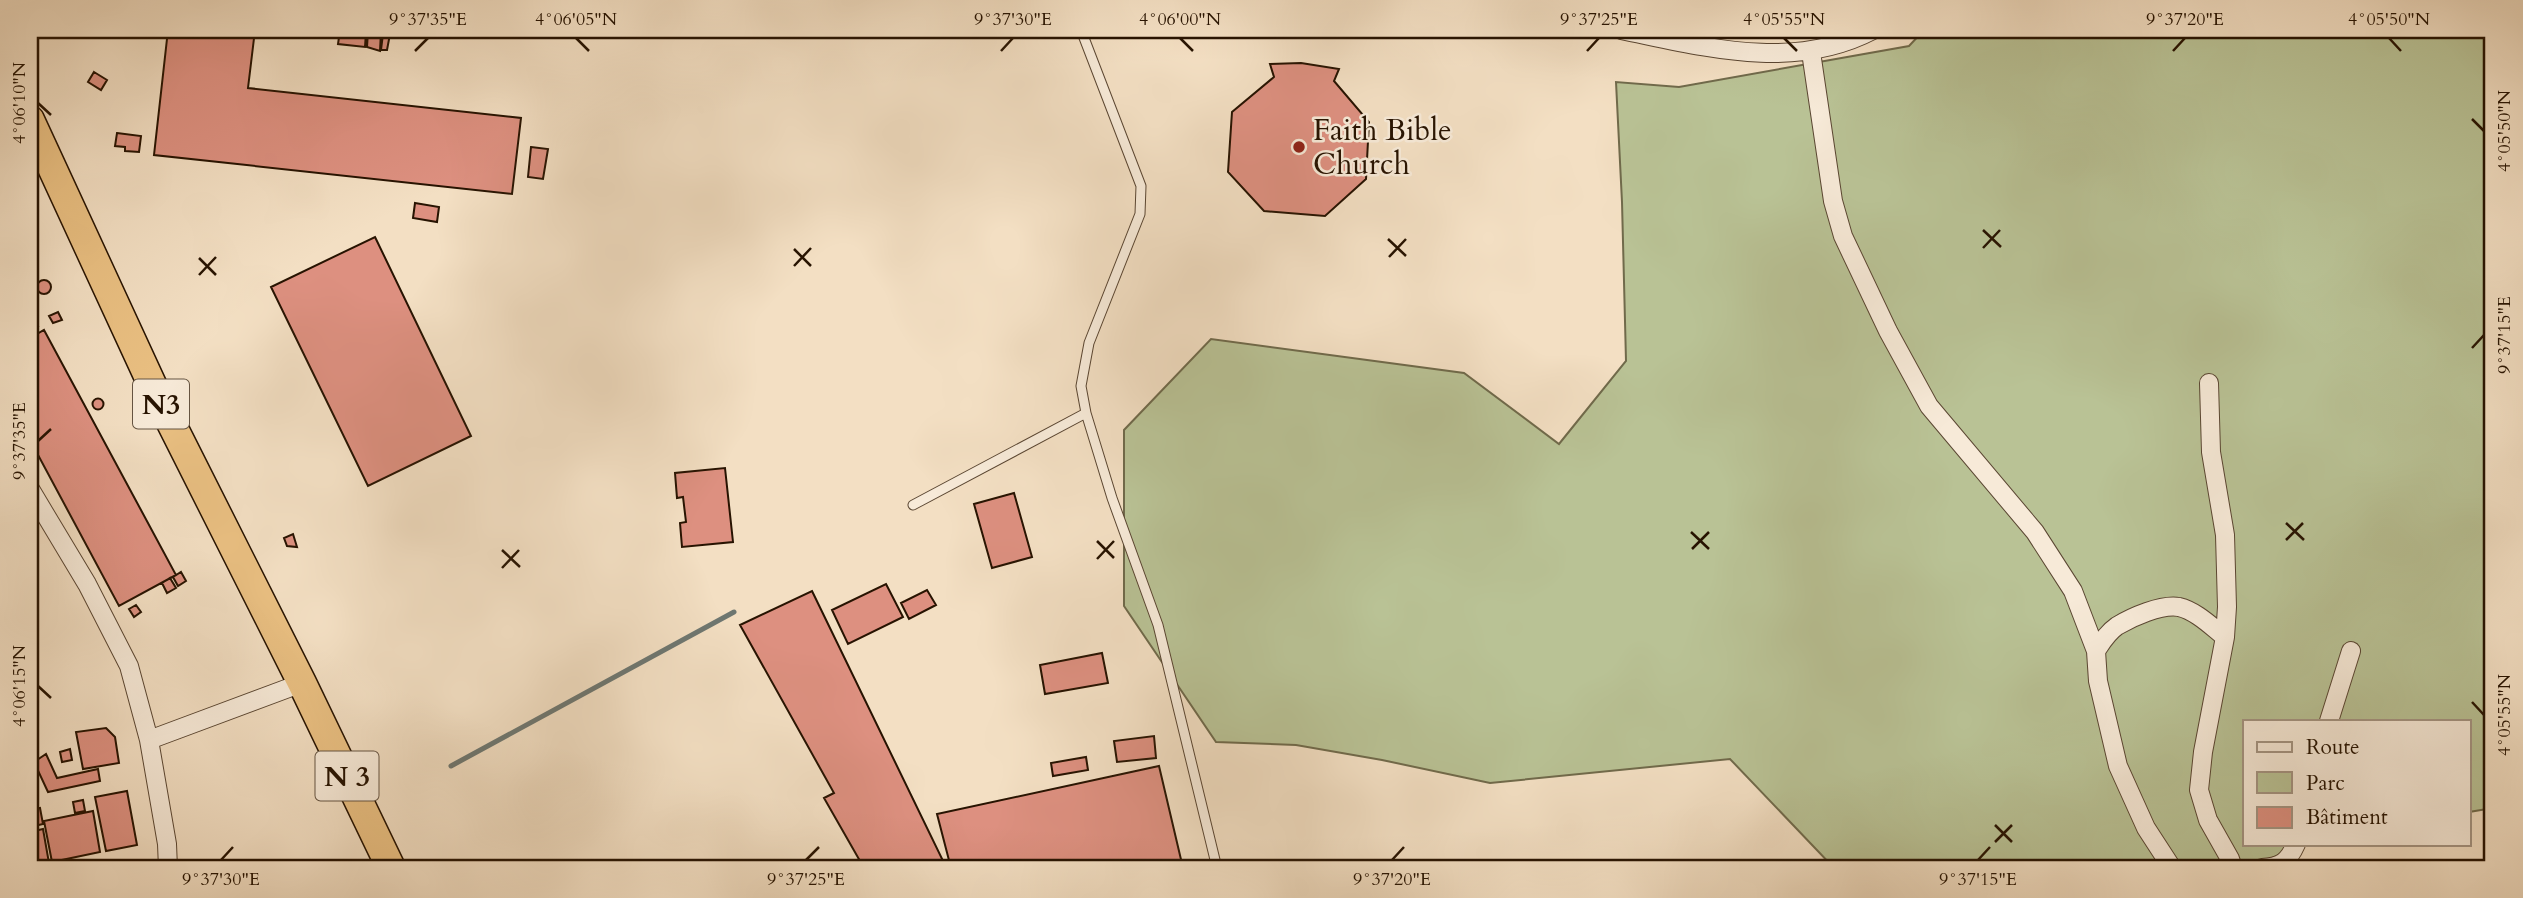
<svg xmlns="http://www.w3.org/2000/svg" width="2523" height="898" font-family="Cardo,serif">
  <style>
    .green { fill: #b9c295; stroke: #706a4b; stroke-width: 2 }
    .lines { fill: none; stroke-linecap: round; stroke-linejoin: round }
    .stream { stroke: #6e7771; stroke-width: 5 }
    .building { fill: #dd9080; stroke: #271301; stroke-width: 2 }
    .service-casing { stroke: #5a4632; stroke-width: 11 }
    .minor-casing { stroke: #5a4632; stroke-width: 20 }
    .trunk-casing { stroke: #271301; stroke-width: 31 }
    .service { stroke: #f7ead8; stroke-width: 9 }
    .minor { stroke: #f7ead8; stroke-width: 18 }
    .trunk { stroke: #eac082; stroke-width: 28 }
    .ticks { fill: none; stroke: #271301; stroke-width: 2.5 }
    .poi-dot { fill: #8f2418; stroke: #f7ead8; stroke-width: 2.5 }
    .labels { text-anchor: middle; stroke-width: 5; stroke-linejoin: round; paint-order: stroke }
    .shield { fill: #f7ead8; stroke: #655442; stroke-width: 2 }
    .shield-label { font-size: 28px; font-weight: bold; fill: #271301 }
    .poi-label { font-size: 30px; fill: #271301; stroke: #f7ead8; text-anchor: start }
    .neatline { fill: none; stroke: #271301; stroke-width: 2.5 }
    .ticks-label { font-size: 18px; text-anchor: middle; fill: #271301 }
  </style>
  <rect width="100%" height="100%" fill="#f3dfc3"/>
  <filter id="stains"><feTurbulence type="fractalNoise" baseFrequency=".00286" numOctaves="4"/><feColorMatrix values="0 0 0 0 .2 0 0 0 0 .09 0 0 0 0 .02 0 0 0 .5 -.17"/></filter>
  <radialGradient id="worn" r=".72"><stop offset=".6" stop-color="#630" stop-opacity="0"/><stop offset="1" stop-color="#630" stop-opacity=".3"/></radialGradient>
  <path class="green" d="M1924 30 2493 31V808L2469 812V721H2245V844H2305L2248 868H1834L1730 759 1490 783 1382 760 1296 745 1216 742 1124 606V430L1211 339 1464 373 1559 444 1626 361 1622 202 1616 82 1679 87 1909 46Z"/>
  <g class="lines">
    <path class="stream" d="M451 766 734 612"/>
  </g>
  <path class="building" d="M168 30H255L248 88 521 118 512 194 154 155Z
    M340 30 366 32 365 47 338 44Z
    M368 31H381L380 51 367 47Z
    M383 34H390L387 50H381Z
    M1301 63 1339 69 1334 81 1369 122 1366 179 1325 216 1264 211 1228 172 1232 112 1274 77 1270 64Z
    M94 72 107 80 101 90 88 82Z
    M117 133 141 136 139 152 125 151V147L115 146Z
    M531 147 548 149 543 179 528 177Z
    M415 203 439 207 437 222 413 218Z
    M375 237 471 436 368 486 271 287Z
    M37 287a7 7 0 1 1 14 0a7 7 0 1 1-14 0Z
    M30 308 38 326 30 329Z
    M58 312 62 320 53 323 49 316Z
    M44 330 176 575 119 606 30 440V338Z
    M92.5 404a5.5 5.5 0 1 1 11 0a5.5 5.5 0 1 1-11 0Z
    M725 468 733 542 682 547 680 523 686 522 683 497 677 498 675 473Z
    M1014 493 1032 557 992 568 974 504Z
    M293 534 297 547 287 546 284 538Z
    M181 572 186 581 178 586 173 577Z
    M170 578 176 588 167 593 162 583Z
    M886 584 903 617 848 644 832 610Z
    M927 590 936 605 909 619 901 603Z
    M812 591 946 867 945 868H864L824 798 834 793 740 625Z
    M136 605 141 612 134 617 129 609Z
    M1102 653 1108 683 1045 694 1040 665Z
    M106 728 115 737 119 763 83 769 76 732Z
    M1154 736 1156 758 1117 762 1114 741Z
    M70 749 72 760 62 762 60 752Z
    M46 754 57 778 98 769 100 781 48 792 34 762Z
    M1086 757 1088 770 1053 776 1051 763Z
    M1159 766 1183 868H951L937 814Z
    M127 791 137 845 106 851 95 797Z
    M83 800 85 811 75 813 73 802Z
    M40 808 43 824 30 827V810Z
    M93 811 100 852 52 862 44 821Z
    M43 829 49 863 37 866 30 832Z"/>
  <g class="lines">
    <g class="service-casing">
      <path id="service" d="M1081 30 1141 186 1140 214 1089 343 1081 386 1086 413 1112 498 1158 625 1217 868
        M913 505 1086 413"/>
    </g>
    <g class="minor-casing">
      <path id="minor" d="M1621 30C1705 47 1793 72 1873 30
        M1811 52 1833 201 1843 236 1888 331 1929 406 2035 532 2073 591 2096 651 2098 681 2118 766 2146 828 2172 868
        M2209 383 2211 452 2225 535 2227 607 2225 637 2203 752 2199 790 2208 820 2230 859 2233 868
        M30 489 87 584 129 666 149 740 167 844 168 868
        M2096 651C2102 642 2107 633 2117 626 2132 617 2161 604 2179 607 2196 611 2211 626 2225 637
        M2329 721 2351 651
        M149 740 302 683
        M2262 868C2281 867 2288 862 2296 844"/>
    </g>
    <g class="trunk-casing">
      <path id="trunk" d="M30 120 155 391 302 683 391 868"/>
    </g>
    <use href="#service" class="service"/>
    <use href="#minor" class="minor"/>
    <use href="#trunk" class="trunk"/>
  </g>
  <path class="ticks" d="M576 38 589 51M1180 38 1193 51M1784 38 1797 51M2389 38 2401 51M415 51 428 38M1001 51 1013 38M1587 51 1599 38M2173 51 2185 38M38 103 51 115M2472 119 2484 131M1983 230 2001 247M1388 239 1406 256M1983 248 2000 230M794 249 811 266M1389 257 1406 239M199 258 216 275M794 266 811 248M199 275 216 257M2472 348 2484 335M38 441 51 429M2286 523 2304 540M1691 532 1709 549M2286 540 2303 523M1097 541 1114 558M1692 549 1709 532M502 550 520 567M1097 559 1114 541M502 568 519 550M38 686 51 698M2472 702 2484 715M1995 825 2012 842M1995 842 2012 825M221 860 233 847M806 860 819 847M1392 860 1404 847M1978 860 1990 847"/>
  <circle class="poi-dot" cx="1299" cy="147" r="7"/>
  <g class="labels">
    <g class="shield">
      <rect x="133" y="379.5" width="56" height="49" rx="5"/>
      <rect x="315.5" y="751.5" width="63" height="49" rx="5"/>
    </g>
    <g class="shield-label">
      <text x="161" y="414">N3</text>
      <text x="347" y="786">N 3</text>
    </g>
    <g class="poi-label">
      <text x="1313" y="140">Faith Bible<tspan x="1313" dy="34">Church</tspan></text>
    </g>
  </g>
  <rect width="2523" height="898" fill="none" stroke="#f3dfc3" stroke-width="77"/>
  <rect x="2243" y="720" width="228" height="126" fill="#f7ead8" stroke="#a49482" stroke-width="2"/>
  <rect x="2257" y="742" width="35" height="10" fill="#f7ead8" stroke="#a49482" stroke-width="2"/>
  <text x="2306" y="754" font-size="21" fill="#271301">Route</text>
  <rect x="2257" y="772" width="35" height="21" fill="#b9c295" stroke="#a49482" stroke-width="2"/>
  <text x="2306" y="790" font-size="21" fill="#271301">Parc</text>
  <rect x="2257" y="807" width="35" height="21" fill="#dd9080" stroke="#a49482" stroke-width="2"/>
  <text x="2306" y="824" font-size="21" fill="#271301">Bâtiment</text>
  <rect x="38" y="38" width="2446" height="822" class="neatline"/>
  <g class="ticks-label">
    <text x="428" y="25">9°37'35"E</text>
    <text x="576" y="25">4°06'05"N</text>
    <text x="1013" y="25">9°37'30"E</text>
    <text x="1180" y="25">4°06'00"N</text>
    <text x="1599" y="25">9°37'25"E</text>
    <text x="1784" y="25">4°05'55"N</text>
    <text x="2185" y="25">9°37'20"E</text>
    <text x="2389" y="25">4°05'50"N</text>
    <text transform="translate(19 103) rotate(-90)" y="6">4°06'10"N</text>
    <text transform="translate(2504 131) rotate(-90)" y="6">4°05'50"N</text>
    <text transform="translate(2504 335) rotate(-90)" y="6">9°37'15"E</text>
    <text transform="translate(19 441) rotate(-90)" y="6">9°37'35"E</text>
    <text transform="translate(19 686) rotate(-90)" y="6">4°06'15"N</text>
    <text transform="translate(2504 715) rotate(-90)" y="6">4°05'55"N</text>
    <text x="221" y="885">9°37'30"E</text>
    <text x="806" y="885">9°37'25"E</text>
    <text x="1392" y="885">9°37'20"E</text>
    <text x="1978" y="885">9°37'15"E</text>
  </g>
  <rect width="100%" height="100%" filter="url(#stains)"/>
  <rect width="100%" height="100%" fill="url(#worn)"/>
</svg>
